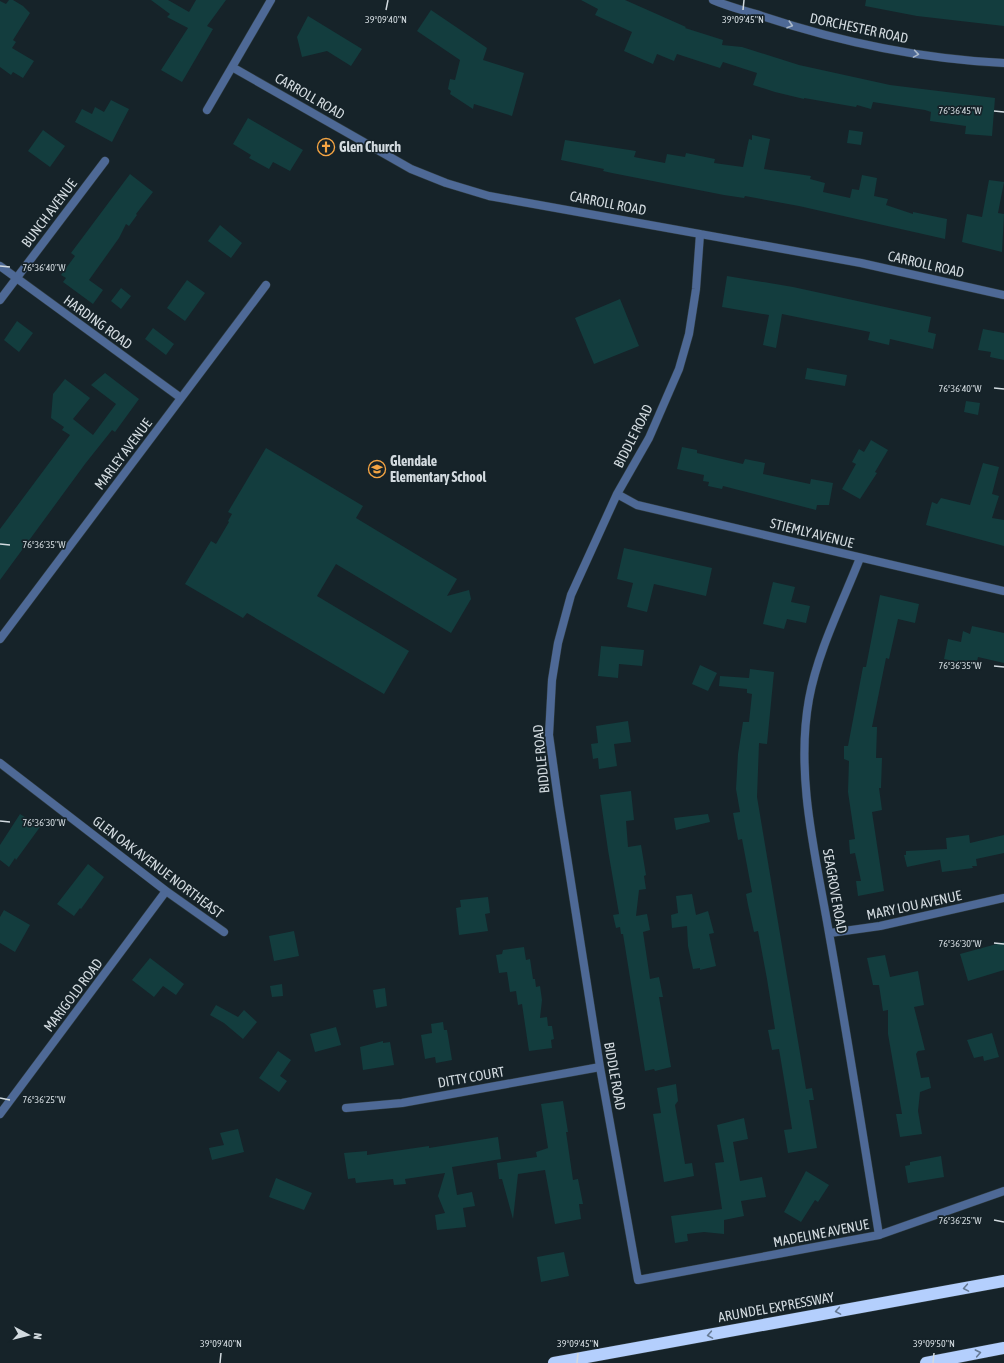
<svg xmlns="http://www.w3.org/2000/svg" width="1004" height="1363" font-family="'Asap Condensed',sans-serif">
  <style>
    .building { fill: #133d3e }
    .lines { fill: none; stroke-linecap: round; stroke-linejoin: round }
    .street-casing { stroke: #303d42; stroke-width: 9 }
    .highway-casing { stroke: #303d42; stroke-width: 13 }
    .street { stroke: #4e6996; stroke-width: 8 }
    .highway { stroke: #b4cffd; stroke-width: 12 }
    .oneway { stroke: #aab8c9 }
    .oneway2 { stroke: #657993 }
    .ticks { fill: none; stroke: #d2dadf; stroke-width: 1.5 }
    .labels { text-anchor: middle; stroke-width: 3.5; stroke-linejoin: round; paint-order: stroke }
    .street-label { font-size: 14px; fill: #d2dadf; stroke: #162329 }
    .poi-label { font-size: 14px; font-weight: bold; fill: #d2dadf; stroke: #162329; text-anchor: start }
    .ticks-label { font-size: 10px; text-anchor: middle; fill: #d2dadf; stroke: #162329; stroke-width: 3.5; stroke-linejoin: round; paint-order: stroke }
  </style>
  <rect width="100%" height="100%" fill="#162329"/>
  <path class="building" d="M9 0H13L23 6 30 13 13 40 16 42 12 48 34 61 23 78 13 72 11 75 0 67V1L6 4Z
    M151 0H168L189 12 196 0H226L207 26 213 29 182 82 161 70 188 28 167 17 170 14Z
    M581 0H625L686 27 685 28 723 40 722 45 742 47 799 65 890 85 995 98 992 136 965 134 966 126 930 121 931 112 925 110 873 102 871 109 857 105 856 107 804 98V99L775 92 753 85 757 73 723 62 720 68 677 54 674 61 657 54 653 64 624 51 632 32 595 15 598 9Z
    M866 0H1004V26L917 16 865 6Z
    M431 10 487 48 483 60 524 73 512 116 474 104 473 109 450 94 451 91 448 89 450 79 455 80 460 60 417 31Z
    M308 16 362 49 351 66 327 51 302 57 297 37Z
    M111 100 129 109 112 142 75 122 82 109 92 114 95 107 104 112Z
    M248 118 303 150 290 171 273 162 269 169 249 158 251 155 233 144Z
    M43 130 65 146 50 167 28 151Z
    M849 130 863 132 861 145 847 143Z
    M752 135 770 139 764 169 811 176 810 179 825 183 823 192 850 198 852 189 859 190 862 175 877 178 874 196 888 199 886 205 913 214V212L947 219 945 239 799 206 745 196 744 198 724 195 612 173 603 171 604 169 561 160 565 140 636 151 634 157 665 163 667 154 685 157 686 153 715 159 714 163 743 167 749 139 752 140Z
    M130 174 153 192 136 214 137 215 129 226 126 224 119 238 89 280 103 290 93 304 63 282 66 278 61 275 75 256 71 253Z
    M989 180 1004 182 998 213 1004 214 1002 252 962 242 967 214 982 217Z
    M220 225 242 243 231 258 208 241Z
    M727 276 793 287 931 317 928 332 936 334 933 349 890 339 889 345 868 340 870 332 782 314 776 348 763 345 769 315 722 307Z
    M187 280 205 293 185 321 167 308Z
    M121 288 131 296 121 309 111 301Z
    M620 299 639 346 594 364 575 318Z
    M17 321 33 333 19 352 4 340Z
    M153 328 174 344 166 355 145 339Z
    M983 329 1004 333V360L990 357 991 352 978 350Z
    M807 368 847 375 845 386 805 379Z
    M105 373 139 399 115 432 112 430 85 464 0 580V529L70 435 62 430 64 427 51 418 53 394 65 379 90 398 73 419 93 435 116 404 91 385Z
    M966 401 980 403 978 415 964 412Z
    M871 440 888 450 875 472 877 473 860 499 842 489 856 464 852 462 859 449 864 452Z
    M682 447 697 450V453L743 464 745 459 765 463 763 474 810 484 811 479 833 483 829 505H817L816 510 723 486 722 489 708 486 709 482 703 481 704 475 677 469Z
    M266 448 363 506 356 518 457 579 447 596 469 590 471 599 451 633 336 564 317 596 409 651 384 694 247 613 243 618 185 584 211 541 216 544 229 522 228 521 232 514 228 512Z
    M983 463 999 467 992 494 999 496 992 518 1004 520V546L926 525 932 502 937 504 941 498 970 505Z
    M624 548 712 568 706 596 654 584 647 612 627 607 633 583 617 579Z
    M773 582 795 587 791 602 810 606 806 623 787 619 784 629 763 624Z
    M880 595 919 604 915 623 898 619 889 659 886 658 872 727H877L876 758H882L881 788H879L882 810 872 812 884 891 858 896 856 881H861L855 853 850 854 849 840 855 839 848 792 849 761 844 759V746H848L863 667H866Z
    M972 626 1004 633V663L978 657 976 666 944 659 948 639 961 642 963 631 970 634Z
    M601 646 644 650 642 666 619 664 618 678 598 676Z
    M700 665 717 673 708 691 692 684Z
    M750 669 774 672 767 744 759 743 757 797 806 1089 812 1088 814 1100H809L817 1148 788 1153 784 1130 792 1129 787 1097 779 1049 772 1050 768 1030 775 1029 767 979 758 931 754 932 748 905 746 894 752 892 742 839 738 840 733 813 740 812 736 789 738 754 743 722H749L752 694 747 693V689L719 686 720 676 749 678Z
    M628 721 631 742 614 744 617 766 599 769 598 758 593 759 591 744 598 743 596 726Z
    M631 791 634 820 626 821 628 847 641 845 646 875 644 876 646 889 639 890 636 916 647 914 650 930 643 932 650 979 659 977 663 997H659L671 1067 655 1071 654 1069 645 1071 623 934H621L620 927 616 928 613 915 619 914 608 850 600 795Z
    M20 814 40 827 16 860 15 858 9 867 0 860V845Z
    M708 814 710 822 676 830 674 818Z
    M969 835 970 843 1004 835V853L976 859 977 866H972L973 868 942 872 940 860 907 867 904 855H906V851L947 849 946 838Z
    M88 864 104 877 81 909 80 908 74 916 57 904Z
    M692 894 696 915 708 911 714 933 709 934 716 966 700 970V968L693 969 688 946 687 926 672 928 671 915 678 913 676 896Z
    M488 897 490 913 485 914 488 931 459 935 456 908 461 907 460 900Z
    M4 910 30 925 15 952 0 943V917Z
    M294 931 299 956 274 961 269 936Z
    M1004 942V970L968 981 960 954Z
    M524 947 526 960 530 959 533 979H535L536 987 540 986 542 1000 540 1018 547 1017 548 1026H552L554 1039 551 1040 552 1048 529 1051 522 1004 518 1005 516 991 510 992 507 972 499 973 496 955 502 954 503 950Z
    M885 955 890 977 918 971 924 1005 914 1007 925 1050 918 1051 916 1054 921 1078 929 1077 931 1088 920 1092 918 1111 922 1134 900 1137 896 1114H902L888 1034V1010L883 1011 879 985H873L867 958Z
    M150 958 184 984 176 995 163 986 154 997 132 980Z
    M282 984 283 996 272 997 270 986Z
    M385 988 387 1006 376 1008 373 990Z
    M216 1005 238 1017 244 1010 257 1022 243 1039 224 1023 210 1015Z
    M443 1022 444 1030H447L452 1060 436 1063 435 1057 425 1059 421 1035 432 1033 431 1024Z
    M336 1027 341 1045 315 1052 310 1034Z
    M992 1033 999 1057 984 1061 983 1056 974 1058 967 1040Z
    M383 1041V1043L390 1042 394 1065 363 1070 360 1047Z
    M278 1051 291 1060 280 1076 287 1081 279 1092 259 1078Z
    M676 1084 678 1101 675 1105 685 1164 692 1163 694 1176 664 1182 653 1114 661 1113 657 1088Z
    M563 1101 568 1132H566L573 1180 578 1179 583 1204H579L581 1219 555 1224 545 1170 518 1174 513 1219 502 1179H499L497 1163 537 1157 536 1152 548 1148 541 1104Z
    M744 1118 748 1139 733 1142 740 1181 762 1177 766 1197 741 1201 744 1216 724 1220V1234L704 1232 687 1234 688 1241 675 1243 671 1216 722 1209 715 1163 724 1162 717 1125Z
    M238 1129 244 1152 212 1160 209 1148 224 1145 220 1133Z
    M498 1137 501 1159 452 1167 457 1195 472 1192 475 1206 463 1208 466 1227 437 1230 435 1215 445 1213 438 1196 445 1173 405 1179 406 1184 394 1185 393 1179 356 1183 355 1178 348 1179 344 1153 367 1151V1155L429 1146V1148L448 1145Z
    M941 1156 944 1177 908 1183 905 1166 910 1165V1162Z
    M806 1171 829 1185 818 1202 815 1200 801 1222 784 1212Z
    M276 1178 312 1193 304 1210 269 1197Z
    M564 1252 569 1276 541 1282 537 1257Z"/>
  <g class="lines">
    <g class="street-casing">
      <path id="street" d="M713 0C729 7 746 11 762 16 840 42 922 59 1004 63
        M232 67 411 169 446 183 489 196 861 263 1004 295
        M207 110 271 0
        M700 234 696 289 689 334 679 369 649 438 617 494 571 595 558 643 552 680 549 735 559 806 600 1067 638 1280 879 1235 1004 1191
        M0 266 181 398
        M0 300 105 161
        M617 494 637 505 1004 591
        M860 558C842 604 818 650 809 699 795 776 816 857 829 933 847 1034 863 1135 879 1235
        M0 639 266 285
        M0 763 166 891 224 932
        M830 933 880 926 1004 898
        M346 1108 402 1103 600 1067
        M0 1114 166 891"/>
    </g>
    <g class="highway-casing">
      <path id="highway" d="M554 1363 1004 1281
        M926 1363 1004 1348"/>
    </g>
    <use href="#street" class="street"/>
    <use href="#highway" class="highway"/>
  </g>
  <defs><path id="oneway-chevron" d="M-2-3.5L2.5 0L-2 3.5" fill="none" stroke-width="1.6" stroke-linecap="round" stroke-linejoin="round"/></defs>
  <g class="oneway">
    <use href="#oneway-chevron" transform="translate(790 25) rotate(18)"/>
    <use href="#oneway-chevron" transform="translate(916 54) rotate(9)"/>
  </g>
  <g class="oneway2">
    <use href="#oneway-chevron" transform="translate(966 1288) rotate(170)"/>
    <use href="#oneway-chevron" transform="translate(838 1311) rotate(170)"/>
    <use href="#oneway-chevron" transform="translate(710 1335) rotate(170)"/>
    <use href="#oneway-chevron" transform="translate(978 1353) rotate(-11)"/>
  </g>
  <path class="ticks" d="M386 10 388 0M743 10 744 0M994 111 1004 112M0 266 10 267M994 388 1004 389M0 544 10 545M994 666 1004 667M0 821 10 822M994 943 1004 944M0 1098 10 1100M994 1220 1004 1222M220 1363 221 1353M577 1363 578 1353M933 1363 934 1353"/>
  <defs>
    <g id="church-ring" transform="scale(0.9)"><circle r="9.5" fill="#162329" stroke="#f4a443" stroke-width="1.5"/><path d="M-1.2-6h2.4v3.5h3.3v2.4h-3.3V6h-2.4V-.1h-3.3v-2.4h3.3Z" fill="#f4a443"/></g>
    <g id="school-ring" transform="scale(0.9)"><circle r="9.5" fill="#162329" stroke="#f4a443" stroke-width="1.5"/><path d="M0-5L7-2L0 1L-7-2ZM-4 1L0 2.5L4 1V4Q0 6-4 4Z" fill="#f4a443"/></g>
  </defs>
  <g fill-rule="evenodd">
    <use href="#church-ring" x="326" y="147"/>
    <use href="#school-ring" x="377" y="469"/>
  </g>
  <g class="labels">
    <g class="street-label">
      <text transform="translate(859 28) rotate(12)" y="5">DORCHESTER ROAD</text>
      <text transform="translate(310 96) rotate(30)" y="5">CARROLL ROAD</text>
      <text transform="translate(608 203) rotate(11)" y="5">CARROLL ROAD</text>
      <text transform="translate(49 213) rotate(-53)" y="5">BUNCH AVENUE</text>
      <text transform="translate(926 264) rotate(13)" y="5">CARROLL ROAD</text>
      <text transform="translate(98 322) rotate(36)" y="5">HARDING ROAD</text>
      <text transform="translate(633 436) rotate(-63)" y="5">BIDDLE ROAD</text>
      <text transform="translate(123 454) rotate(-53)" y="5">MARLEY AVENUE</text>
      <text transform="translate(812 533) rotate(14)" y="5">STIEMLY AVENUE</text>
      <text transform="translate(541 759) rotate(-96)" y="5">BIDDLE ROAD</text>
      <text transform="translate(158 867) rotate(37)" y="5">GLEN OAK AVENUE NORTHEAST</text>
      <text transform="translate(835 891) rotate(80)" y="5">SEAGROVE ROAD</text>
      <text transform="translate(914 905) rotate(-12)" y="5">MARY LOU AVENUE</text>
      <text transform="translate(73 995) rotate(-53)" y="5">MARIGOLD ROAD</text>
      <text transform="translate(615 1076) rotate(80)" y="5">BIDDLE ROAD</text>
      <text transform="translate(471 1077) rotate(-10)" y="5">DITTY COURT</text>
      <text transform="translate(821 1233) rotate(-11)" y="5">MADELINE AVENUE</text>
      <text transform="translate(776 1307) rotate(-10)" y="5">ARUNDEL EXPRESSWAY</text>
    </g>
    <g class="poi-label">
      <text x="339" y="152">Glen Church</text>
      <text x="390" y="466">Glendale<tspan x="390" dy="16">Elementary School</tspan></text>
    </g>
  </g>
  <g class="ticks-label">
    <text x="386" y="23">39°09'40"N</text>
    <text x="743" y="23">39°09'45"N</text>
    <text x="960" y="114">76°36'45"W</text>
    <text x="44" y="271">76°36'40"W</text>
    <text x="960" y="392">76°36'40"W</text>
    <text x="44" y="548">76°36'35"W</text>
    <text x="960" y="669">76°36'35"W</text>
    <text x="44" y="826">76°36'30"W</text>
    <text x="960" y="947">76°36'30"W</text>
    <text x="44" y="1103">76°36'25"W</text>
    <text x="960" y="1224">76°36'25"W</text>
    <text x="221" y="1347">39°09'40"N</text>
    <text x="578" y="1347">39°09'45"N</text>
    <text x="934" y="1347">39°09'50"N</text>
  </g>
  <g transform="translate(28 1335) rotate(97)" stroke="#162329" stroke-width="3" paint-order="stroke">
  <path d="M0-3L7 15L0 10L-7 15Z" fill="#d2dadf"/>
  <text y="-6" font-size="11" font-weight="bold" text-anchor="middle" fill="#d2dadf">N</text>
  </g>
</svg>
